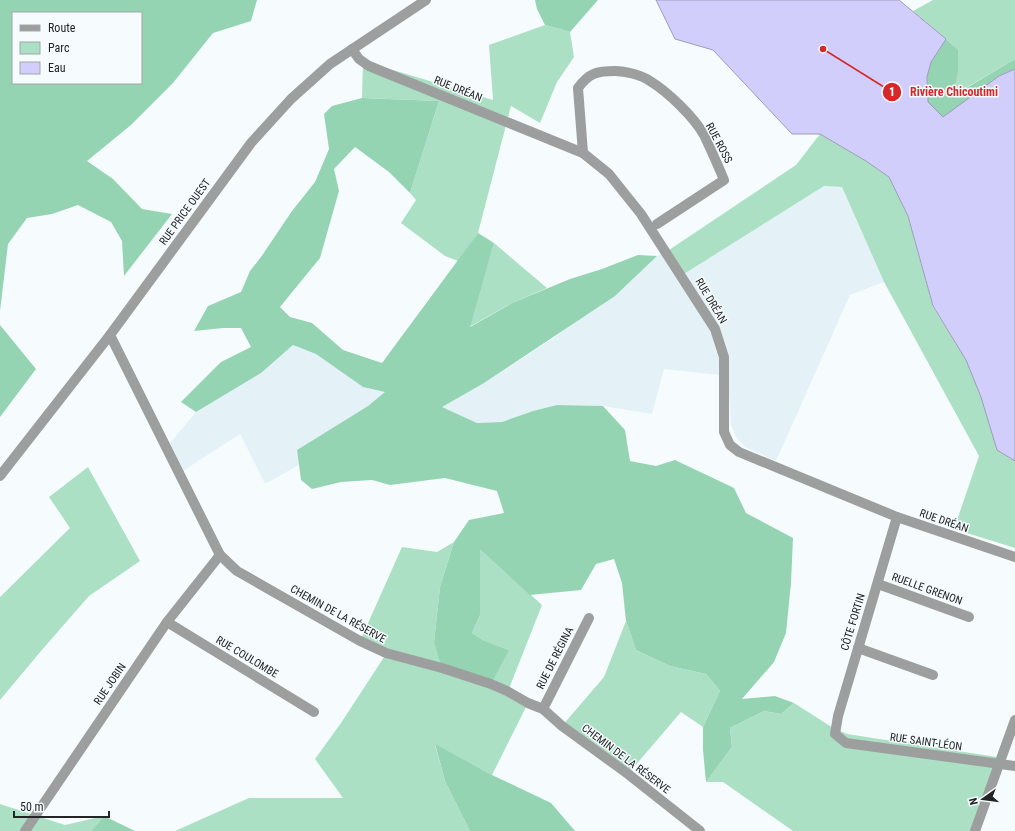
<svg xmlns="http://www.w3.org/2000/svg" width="1015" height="831" font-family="'Roboto Condensed',sans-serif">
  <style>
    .built { fill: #e4f2f8 }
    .green { fill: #ace0c4 }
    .forest { fill: #95d4b3; fill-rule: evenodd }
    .water { fill: #d2cefc; stroke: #9d9bbc }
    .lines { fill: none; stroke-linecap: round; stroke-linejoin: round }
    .minor { stroke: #9d9f9f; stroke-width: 10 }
    .tertiary { stroke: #9d9f9f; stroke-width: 10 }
    .labels { text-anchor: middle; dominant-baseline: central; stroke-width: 3; stroke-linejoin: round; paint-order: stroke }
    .street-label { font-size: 11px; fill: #222425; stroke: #f6fcfe }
    .leader { fill: none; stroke: #d62828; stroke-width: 1.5 }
    .callout-dot { fill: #d62828; stroke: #f6fcfe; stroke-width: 1.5 }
    .mark-label { font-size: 12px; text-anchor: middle; font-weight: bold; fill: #fff }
    .callout-label { font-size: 12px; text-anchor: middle; font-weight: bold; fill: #d62828; stroke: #f6fcfe; stroke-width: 3; stroke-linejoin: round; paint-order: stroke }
  </style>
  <rect width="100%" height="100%" fill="#f6fcfe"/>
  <g class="built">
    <path d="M824,186l18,1 42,95 -34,13 -74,166 -31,-14 -9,-10 -5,-12 -3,-49 -64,-7 -12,45 -49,-8 -46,-1 -24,6 -31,11 -25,1 -36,-16 43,-24 71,-46 102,-81 12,-6 15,24z"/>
    <path d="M293,345l23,9 47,33 23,5 -18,14 -71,44 2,15 -34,19 -25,-50 -57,37 -13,-28 26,-31 65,-39z"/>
  </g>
  <g class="green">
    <path d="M933,0h82v59l-63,37 6,-24 -5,-27 -40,-34z"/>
    <path d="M545,25l25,7 4,25 -17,25 -17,41 -29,-17 -33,127 -20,28 -13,-5 -44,-33 15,-23 -6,-7 29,-92 -77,-3 1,-37 130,39 -4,-55z"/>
    <path d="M820,134l46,27 23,16 19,39 25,91 33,53 15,36 16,54 18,11v87l-61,-19 25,-73 -95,-174 -42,-95 -18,-1 -140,88 -15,-24 127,-85z"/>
    <path d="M494,243l53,45 -35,15 -43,24z"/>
    <path d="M88,467l52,94 -51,35 -48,55 -41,49v-103l70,-69 -21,-31z"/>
    <path d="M454,542l-14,45 -6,55 75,8 -26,-10 -11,-7 8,-18v-67l62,57 -34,86 20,12 -36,72 -57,-30 10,36 25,50h-295l74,-33h94l-28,-39 26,-36 45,-69 -26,-13 42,-94 35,5z"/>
    <path d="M626,621l10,29 34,16 36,8 14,17 -17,36 -22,-15 -53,62 -66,-48 42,-49z"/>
    <path d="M794,703l36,23 17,8 150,23 -26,74h-178l-70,-49h-17l26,-35 -2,-19 34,-17 17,3z"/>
    <path d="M0,804l65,21 39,-9 -13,15h-91z"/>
  </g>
  <g class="forest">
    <path d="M0,0h257l-6,21 -38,12 -40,50 -42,42 -44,36 26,18 29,30 30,5 -48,62 -2,-35 -11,-19 -33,-17 -26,9 -25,4 -19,26 -8,67zM13,13h128v70h-128z"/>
    <path d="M535,0h63l-28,32 -25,-7 -8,-16z"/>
    <path d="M946,39l12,11v22l-5,24 62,-37v10l-16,7 -56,42 -15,-16 -1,-25 4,-15z"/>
    <path d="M362,98l77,3 -29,92 -21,-21 -34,-25 -21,22 5,22 -19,67 -40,49 10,10 22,6 31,27 39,13 96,-130 16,10 -24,84 42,-24 58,-24 32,-10 36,-14 19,1 -42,40 -131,87 -42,24 35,16 25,-1 31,-11 24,-6 46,1 22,24 5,31 26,5 19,-6 59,28 12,25 47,25 -2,45 -5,50 -12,29 -32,37 33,-3 19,7 -13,11 -17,-3 -34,17 2,19 -26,35 -3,-32v-23l17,-36 -14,-17 -36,-8 -34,-16 -10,-29 -4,-38 -8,-24 -18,5 -15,26 -51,5 -50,-46v66l-8,18 11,7 26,10 -18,34 -49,-16 -8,-26 6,-55 14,-45 15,-22 35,-7 -7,-22 -52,-13 -55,7 -18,-5 -31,2 -29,7 -11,-9 -4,-30 71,-44 17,-14 -22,-5 -47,-33 -23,-9 -32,28 -65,39 -15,-10 40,-40 30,-15 -10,-19h-18l-29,3 14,-25 33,-14 9,-21 11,-14 31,-46 23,-29 14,-33 -5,-35 8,-8z"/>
    <path d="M0,325l36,44 -36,48z"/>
    <path d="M435,744l57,31 59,28 24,28h-105l-25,-50z"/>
    <path d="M104,816l31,15h-44z"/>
  </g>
  <path class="water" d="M656,0h243l47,39 -15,23 -4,15 1,25 15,15 56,-41 16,-7v392l-18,-11 -16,-53 -15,-37 -33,-54 -25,-90 -19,-39 -23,-16 -46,-27h-28l-79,-84 -38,-11z"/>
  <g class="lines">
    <g class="minor">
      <path d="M352,49l7,10 10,7 214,87 26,21 32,40 74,115 9,28v75l6,13 9,7 158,65 118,40"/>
      <path d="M583,153l-5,-65c11,-15 19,-17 37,-17 10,0 27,4 35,10 18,11 44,36 54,54 7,15 14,30 20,45l-67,44"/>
      <path d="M897,517l-59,199 -3,18 11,9 169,23"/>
      <path d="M878,584l91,33"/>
      <path d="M167,622l147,90"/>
      <path d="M858,648l75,27"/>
      <path d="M543,709l46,-91"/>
      <path d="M25,831l142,-209 53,-67"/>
    </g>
    <g class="tertiary">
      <path d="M110,335l110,220 17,16 123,70 26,12 56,15 49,16 16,7 21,12 15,6 19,17 66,48 72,57"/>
      <path d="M0,476l110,-141 141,-192 40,-44 39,-35 96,-64"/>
      <path d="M975,831l40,-111"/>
    </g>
  </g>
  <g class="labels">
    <g class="street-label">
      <text transform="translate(458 89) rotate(22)">RUE DRÉAN</text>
      <text transform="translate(719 143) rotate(62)">RUE ROSS</text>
      <text transform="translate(185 212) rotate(-54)">RUE PRICE OUEST</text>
      <text transform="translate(711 301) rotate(59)">RUE DRÉAN</text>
      <text transform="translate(944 521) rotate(19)">RUE DRÉAN</text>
      <text transform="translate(927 589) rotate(20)">RUELLE GRENON</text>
      <text transform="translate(338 614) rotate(29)">CHEMIN DE LA RÉSERVE</text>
      <text transform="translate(853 622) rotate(-73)">CÔTE FORTIN</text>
      <text transform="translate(247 657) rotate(31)">RUE COULOMBE</text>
      <text transform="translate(555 658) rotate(-63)">RUE DE RÉGINA</text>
      <text transform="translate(110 684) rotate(-56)">RUE JOBIN</text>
      <text transform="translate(926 742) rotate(8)">RUE SAINT-LÉON</text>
      <text transform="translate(626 759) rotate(37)">CHEMIN DE LA RÉSERVE</text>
    </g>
  </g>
  <path class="leader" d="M823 49L892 92"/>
  <g class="callout-dot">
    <circle cx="823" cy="49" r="4"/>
    <circle cx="892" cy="92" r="10"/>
  </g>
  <g class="mark-label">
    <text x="892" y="96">1</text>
  </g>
  <g class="callout-label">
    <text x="954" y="96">Rivière Chicoutimi</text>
  </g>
  <rect x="12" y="12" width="130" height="72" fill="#f6fcfe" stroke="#a1a6a7"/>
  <rect x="20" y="25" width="20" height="6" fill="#9d9f9f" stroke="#a1a6a7"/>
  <text x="48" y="32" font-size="12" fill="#222425">Route</text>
  <rect x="20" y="42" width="20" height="12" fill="#ace0c4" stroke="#a1a6a7"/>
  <text x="48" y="52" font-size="12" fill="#222425">Parc</text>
  <rect x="20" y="62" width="20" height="12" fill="#d2cefc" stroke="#a1a6a7"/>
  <text x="48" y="72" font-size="12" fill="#222425">Eau</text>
  <g transform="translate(983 799) rotate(256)" stroke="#f6fcfe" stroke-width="3" paint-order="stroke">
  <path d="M0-3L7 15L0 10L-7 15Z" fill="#222425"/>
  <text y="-6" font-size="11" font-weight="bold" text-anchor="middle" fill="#222425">N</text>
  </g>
  <path d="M14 811v6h95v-6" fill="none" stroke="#222425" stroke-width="2"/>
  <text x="20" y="811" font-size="12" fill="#222425" stroke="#f6fcfe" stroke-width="3" paint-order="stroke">50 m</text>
</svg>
